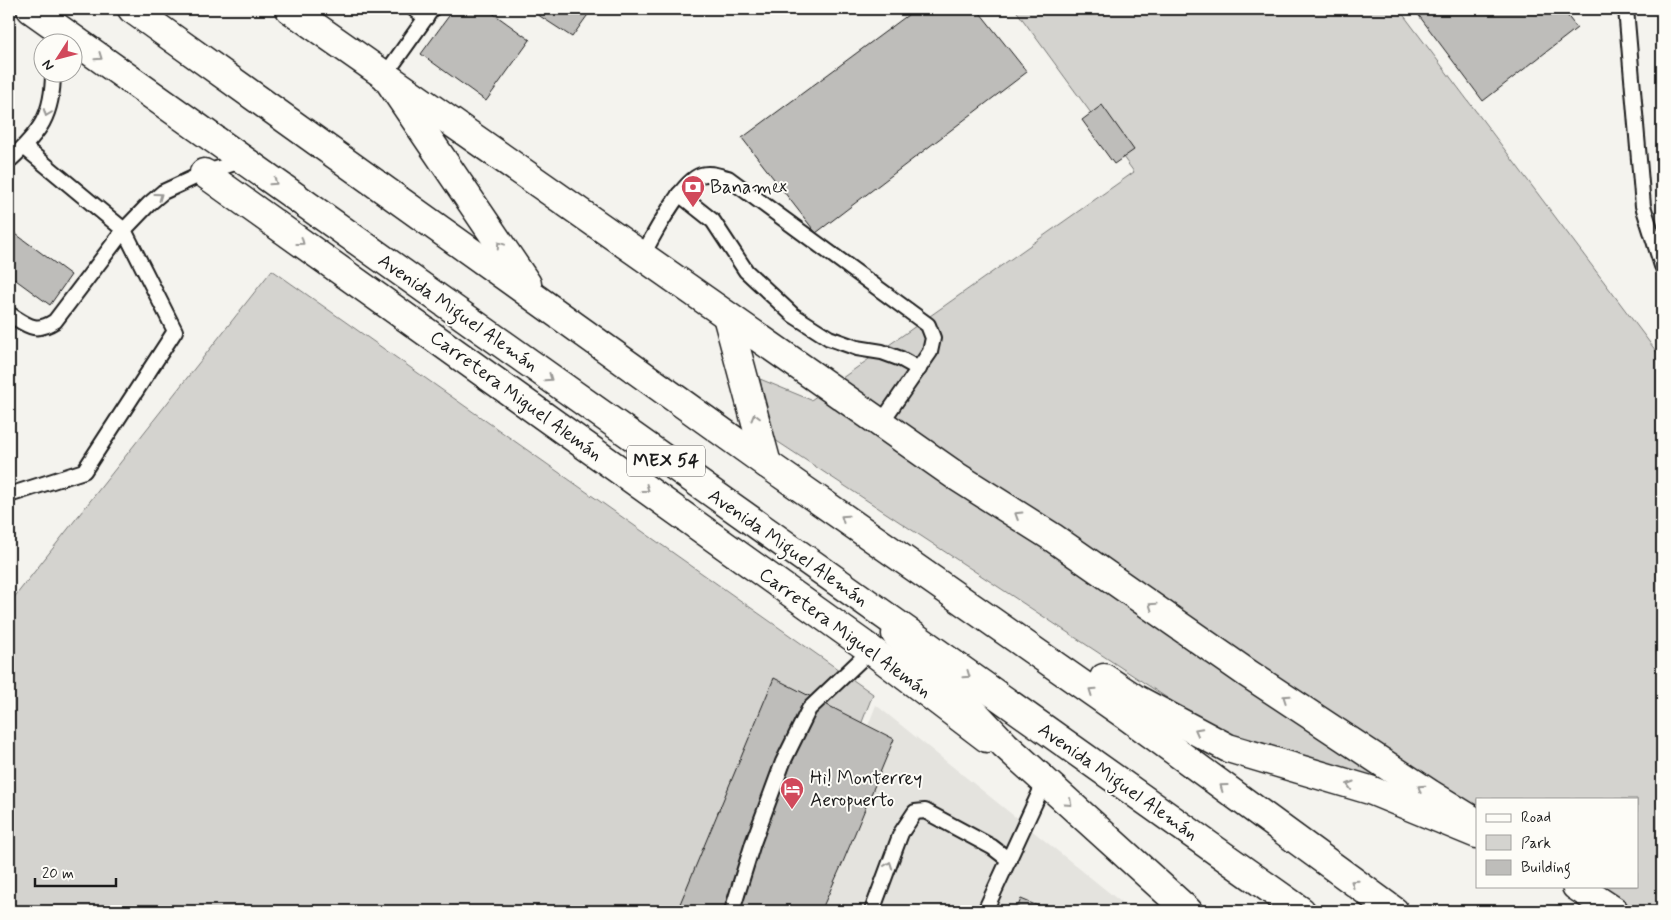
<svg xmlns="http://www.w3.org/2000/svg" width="1671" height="920" font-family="Mynerve,sans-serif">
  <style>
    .built { fill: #e4e3de }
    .green { fill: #d4d3cf; stroke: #787876 }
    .building { fill: #bebdba; stroke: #1c1c1c }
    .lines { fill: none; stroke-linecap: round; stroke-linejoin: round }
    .lane-casing { stroke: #1c1c1c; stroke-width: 18 }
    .street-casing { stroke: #1c1c1c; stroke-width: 31 }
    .secondary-casing { stroke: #1c1c1c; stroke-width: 31 }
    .highway-casing { stroke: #1c1c1c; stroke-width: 31 }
    .lane { stroke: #fdfcf7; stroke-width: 14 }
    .street { stroke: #fdfcf7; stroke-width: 28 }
    .secondary { stroke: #fdfcf7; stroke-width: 28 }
    .highway { stroke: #fdfcf7; stroke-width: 28 }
    .oneway { stroke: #989794 }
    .labels { text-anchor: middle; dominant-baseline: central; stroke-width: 4; stroke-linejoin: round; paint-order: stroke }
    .shield { fill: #fdfcf7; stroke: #605f5e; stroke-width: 1 }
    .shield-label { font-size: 18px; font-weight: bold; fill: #1c1c1c }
    .poi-label { font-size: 19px; fill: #1c1c1c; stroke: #fdfcf7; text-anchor: start }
    .street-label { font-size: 19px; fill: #1c1c1c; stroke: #fdfcf7 }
  </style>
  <rect width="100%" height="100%" fill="#f4f3ee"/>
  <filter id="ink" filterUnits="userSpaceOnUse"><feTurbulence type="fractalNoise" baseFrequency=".02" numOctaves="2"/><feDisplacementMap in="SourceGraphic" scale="10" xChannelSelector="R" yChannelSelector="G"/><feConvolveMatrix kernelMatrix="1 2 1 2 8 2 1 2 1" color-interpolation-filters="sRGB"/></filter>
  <g filter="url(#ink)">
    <path class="built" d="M876,705l256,206h-336z"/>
    <g class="green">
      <path d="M1015,9h384l263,350v550l-2,2h-28l-35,-25h40v-87h-160v8l-249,-69 -456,-300 -12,-59 51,21 323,-228z"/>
      <path d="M272,270l601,424 -85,217h-779v-307z"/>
    </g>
    <g class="building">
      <path d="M454,9h33l43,31 -44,61 -65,-47z"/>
      <path d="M529,9h63l-20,28z"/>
      <path d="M916,9h61l50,63 -211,161 -74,-95z"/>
      <path d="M1414,9h148l15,19 -94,73z"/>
      <path d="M1102,105l32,45 -20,14 -32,-44z"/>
      <path d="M9,229l62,46 -21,30 -41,-30z"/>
      <path d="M774,678l120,61 -51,123 -22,49h-144z"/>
      <path d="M1021,899l29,12h-34z"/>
    </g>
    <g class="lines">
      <g class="lane-casing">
        <g id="lane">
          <path d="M414,9l12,9"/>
          <path d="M1626,9l17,197 19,60"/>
          <path d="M385,75l47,-66"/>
          <path d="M9,161c31,-29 44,-45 44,-89"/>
          <path d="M679,194l34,27 33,50 47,44 36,23 28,10 25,4 19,7 18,10"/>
          <path d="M642,256c11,-19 39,-75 59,-81 9,-3 18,1 27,3l200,147 5,13 -3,14 -49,71"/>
          <path d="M9,314c18,11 26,20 46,7l69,-91 25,-26 14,-12 41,-19 40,-13"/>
          <path d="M9,495l75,-24 91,-140 -51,-101 -100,-83"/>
          <path d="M732,911l21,-68 30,-81 26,-53 62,-59"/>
          <path d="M872,911l29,-78 14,-21 10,-1 67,36 17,13"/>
          <path d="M985,911l60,-130"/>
        </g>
      </g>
      <g class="street-casing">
        <path id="street" d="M204,173l667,477 116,88"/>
      </g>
      <g class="secondary-casing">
        <g id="secondary">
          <path d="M290,9l666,467 96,61 195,136 183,121 47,29"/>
          <path d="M727,316l40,148"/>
          <path d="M896,634l32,30 77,81 183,166"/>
          <path d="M1576,886l38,25"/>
        </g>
      </g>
      <g class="highway-casing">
        <g id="highway">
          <path d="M31,9l1270,902"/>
          <path d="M132,9l635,455 360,252 267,195"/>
          <path d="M385,75l142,209"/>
          <path d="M1104,678l30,20 94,50 142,42 107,44"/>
        </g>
      </g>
      <use href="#lane" class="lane"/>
      <use href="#street" class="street"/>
      <use href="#secondary" class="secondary"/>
      <use href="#highway" class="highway"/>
    </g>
    <defs><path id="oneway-chevron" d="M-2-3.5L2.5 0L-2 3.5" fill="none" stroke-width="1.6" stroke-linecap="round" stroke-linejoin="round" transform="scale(1.25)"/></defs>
    <g class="oneway">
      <use href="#oneway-chevron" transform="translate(99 57) rotate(35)"/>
      <use href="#oneway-chevron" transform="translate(47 113) rotate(111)"/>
      <use href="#oneway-chevron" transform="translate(274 182) rotate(35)"/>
      <use href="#oneway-chevron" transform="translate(159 196) rotate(-36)"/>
      <use href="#oneway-chevron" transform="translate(301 242) rotate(36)"/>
      <use href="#oneway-chevron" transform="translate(500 245) rotate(-124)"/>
      <use href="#oneway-chevron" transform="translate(549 378) rotate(35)"/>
      <use href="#oneway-chevron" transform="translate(755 417) rotate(-105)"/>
      <use href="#oneway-chevron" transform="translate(646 489) rotate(36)"/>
      <use href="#oneway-chevron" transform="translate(1018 515) rotate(-148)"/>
      <use href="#oneway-chevron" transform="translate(844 518) rotate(-145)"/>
      <use href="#oneway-chevron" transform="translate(1152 606) rotate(-145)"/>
      <use href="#oneway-chevron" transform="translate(967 675) rotate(35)"/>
      <use href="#oneway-chevron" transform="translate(1092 691) rotate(-145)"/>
      <use href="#oneway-chevron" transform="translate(1286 698) rotate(-146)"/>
      <use href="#oneway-chevron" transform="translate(1198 731) rotate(-152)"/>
      <use href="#oneway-chevron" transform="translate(1350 785) rotate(-163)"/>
      <use href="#oneway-chevron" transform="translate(1223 787) rotate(-144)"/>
      <use href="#oneway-chevron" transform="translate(1421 788) rotate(-146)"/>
      <use href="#oneway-chevron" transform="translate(1069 803) rotate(42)"/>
      <use href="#oneway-chevron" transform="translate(889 865) rotate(-70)"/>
      <use href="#oneway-chevron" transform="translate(1354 883) rotate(-145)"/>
    </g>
  </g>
  <defs>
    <g id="bank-pin" transform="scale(1.25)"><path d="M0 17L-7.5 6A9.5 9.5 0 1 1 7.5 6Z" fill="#d1495b" stroke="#fdfcf7"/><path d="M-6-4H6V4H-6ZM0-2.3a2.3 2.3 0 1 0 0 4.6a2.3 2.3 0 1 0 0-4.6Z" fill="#fff"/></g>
    <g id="hotel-pin" transform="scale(1.25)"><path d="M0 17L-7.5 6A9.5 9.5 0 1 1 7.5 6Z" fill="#d1495b" stroke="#fdfcf7"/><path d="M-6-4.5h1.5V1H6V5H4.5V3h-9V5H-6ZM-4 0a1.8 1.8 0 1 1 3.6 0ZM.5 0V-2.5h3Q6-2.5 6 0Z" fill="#fff"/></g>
  </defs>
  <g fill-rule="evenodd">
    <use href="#bank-pin" x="693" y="187"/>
    <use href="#hotel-pin" x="792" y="789"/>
  </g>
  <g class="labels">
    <rect class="shield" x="627" y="445.5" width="78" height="31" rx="4"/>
    <g class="shield-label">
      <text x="666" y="461">MEX 54</text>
    </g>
    <g class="poi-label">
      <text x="710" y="187">Banamex</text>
      <text x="810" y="778">Hi! Monterrey<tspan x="810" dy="22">Aeropuerto</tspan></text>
    </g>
    <g class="street-label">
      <text transform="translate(458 313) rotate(35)">Avenida Miguel Alemán</text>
      <text transform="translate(516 396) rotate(36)">Carretera Miguel Alemán</text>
      <text transform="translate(788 548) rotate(35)">Avenida Miguel Alemán</text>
      <text transform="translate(845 633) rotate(36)">Carretera Miguel Alemán</text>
      <text transform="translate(1118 782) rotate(35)">Avenida Miguel Alemán</text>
    </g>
  </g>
  <rect width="1671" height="920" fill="none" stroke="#fdfcf7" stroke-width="30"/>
  <rect x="15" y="15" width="1641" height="890" fill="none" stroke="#1c1c1c" stroke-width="2" filter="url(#ink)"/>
  <rect x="1476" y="798" width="162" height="90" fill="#fdfcf7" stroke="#a3a29f"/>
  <rect x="1486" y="814" width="25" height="8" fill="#fdfcf7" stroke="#a3a29f"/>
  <text x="1521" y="822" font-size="15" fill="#1c1c1c">Road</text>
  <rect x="1486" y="835" width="25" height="15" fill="#d4d3cf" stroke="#a3a29f"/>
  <text x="1521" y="848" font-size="15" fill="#1c1c1c">Park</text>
  <rect x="1486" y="860" width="25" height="15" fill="#bebdba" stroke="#a3a29f"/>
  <text x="1521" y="872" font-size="15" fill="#1c1c1c">Building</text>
  <g transform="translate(58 58) rotate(234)"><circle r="24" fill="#fdfcf7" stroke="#a3a29f"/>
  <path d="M0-4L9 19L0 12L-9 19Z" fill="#d1495b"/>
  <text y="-8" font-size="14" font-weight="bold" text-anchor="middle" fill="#1c1c1c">N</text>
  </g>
  <path d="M35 878v8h81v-8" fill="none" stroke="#1c1c1c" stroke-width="2.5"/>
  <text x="42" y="878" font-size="15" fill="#1c1c1c" stroke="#fdfcf7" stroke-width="4" paint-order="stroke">20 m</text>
</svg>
